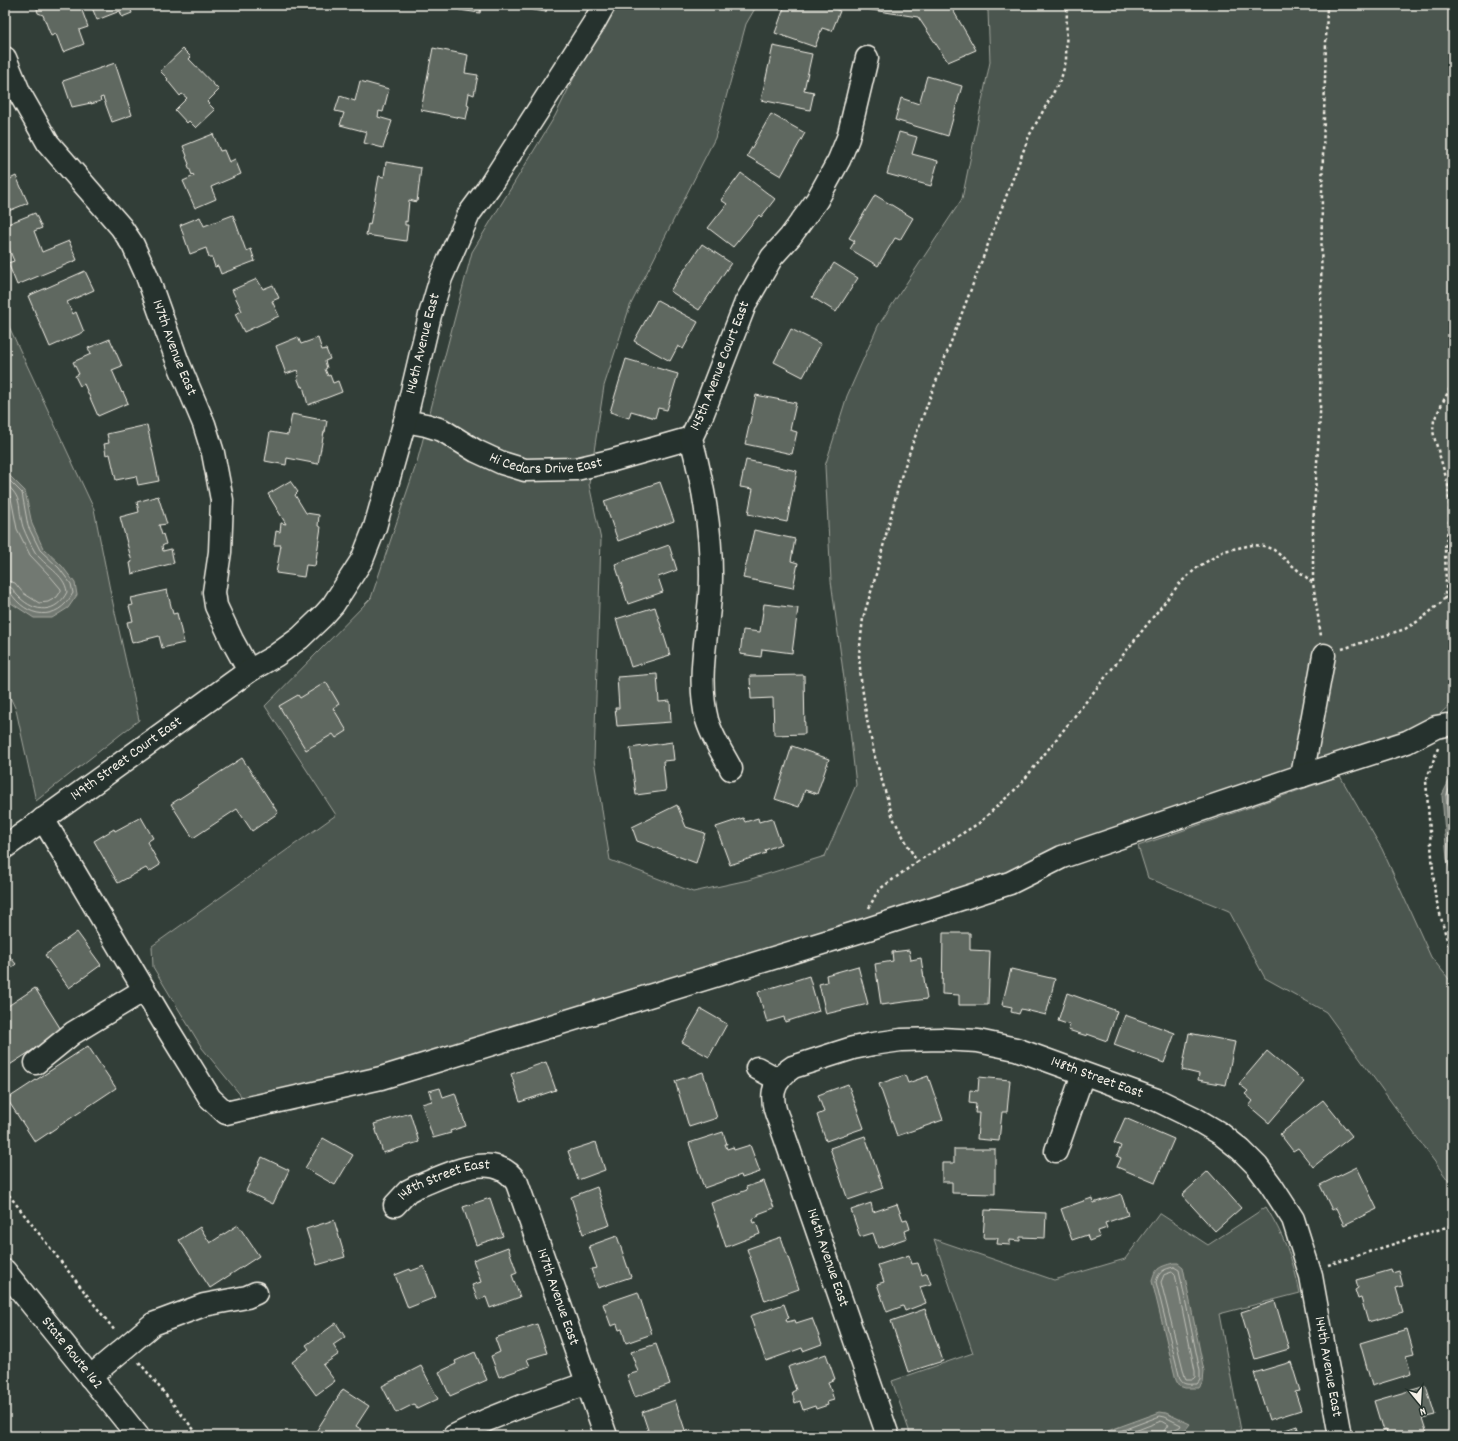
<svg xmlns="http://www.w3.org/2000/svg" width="1458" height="1441" font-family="Dekko,sans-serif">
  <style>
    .green { fill: #4c564f; stroke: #a0a49c }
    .water { fill: #727972; stroke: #a6a9a1 }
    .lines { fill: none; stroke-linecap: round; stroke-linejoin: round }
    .shore { stroke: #c0c1b9; stroke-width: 1 }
    .building { fill: #5f6861; stroke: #f4f1e8 }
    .minor-casing { stroke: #f4f1e8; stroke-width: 25 }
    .major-casing { stroke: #f4f1e8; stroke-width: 25 }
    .path { stroke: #f4f1e8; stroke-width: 2.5; stroke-dasharray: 3 3; stroke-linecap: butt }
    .minor { stroke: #26332d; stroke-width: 22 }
    .major { stroke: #26332d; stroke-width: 22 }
    .labels { text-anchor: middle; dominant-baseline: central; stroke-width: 3; stroke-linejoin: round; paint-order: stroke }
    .street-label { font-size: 15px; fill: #f4f1e8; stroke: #26332d }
  </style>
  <rect width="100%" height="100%" fill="#323e38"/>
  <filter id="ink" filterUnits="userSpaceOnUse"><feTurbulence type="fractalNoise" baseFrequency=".025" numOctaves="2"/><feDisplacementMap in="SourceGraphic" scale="8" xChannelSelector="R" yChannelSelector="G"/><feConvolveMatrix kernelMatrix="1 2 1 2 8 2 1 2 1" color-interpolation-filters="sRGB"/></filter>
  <g filter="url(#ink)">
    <g class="green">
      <path d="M610,5h147l-11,19 -31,114 -85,168 -26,80 -15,98 12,56 -7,220 16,100 83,32 55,-12 77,-24 31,-71 -10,-91 -15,-113 -6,-115 22,-70 31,-70 84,-127 28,-137 -2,-51 -8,-6h473v697l-13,12 -29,21 -403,142 -742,227 -24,-7 -40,-49 -49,-81 -1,-21 184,-131 -71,-109 106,-108 46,-136 55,-210 83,-136z"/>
      <path d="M5,318l89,191 16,81 29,130 -103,81 -20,-91 -11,-24z"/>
      <path d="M1340,776l42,73 49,108 22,27v203l-127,-175 -61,-34 -36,-67 -81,-33 -10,-32z"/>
      <path d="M1266,1207c18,29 27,52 34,86l-81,21 23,122h-331l-19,-55 81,-28 -39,-114 120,41 71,-21 34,-46 49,32z"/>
    </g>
    <g class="water">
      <path d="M5,471l20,20 7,33 11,24 19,18 13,17 2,12 -9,13 -16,10h-18l-23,-15 -6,-11z"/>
      <path d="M1453,773v107l-6,-21 -5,-64z"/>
      <path d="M1173,1263h5l5,4 21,104 -1,11 -4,6h-14l-6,-2 -3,-6 -24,-99c4,-14 8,-14 21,-18z"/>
      <path d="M1160,1412l6,1 24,11 -4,5 -18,7h-74z"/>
    </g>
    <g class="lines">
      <g class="shore">
        <path d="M5,476l17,17 6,33 12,24 19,18 12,16 2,9c-16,30 -47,25 -63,-1l-5,-1"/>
        <path d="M5,483c19,16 12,23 18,44 3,8 8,18 12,25 9,14 30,22 32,40 -11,22 -32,21 -48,5 -6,-5 -5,-11 -14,-11"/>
        <path d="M5,491l6,7 6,31 13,26 20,21 11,13v2l-4,6 -9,5 -9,1 -16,-10 -8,-10 -10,-3"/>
        <path d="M1453,781l-7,15 5,62 2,8"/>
        <path d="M1174,1267l5,3 21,101v9l-3,4c-7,0 -14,2 -17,-5l-24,-97c3,-11 8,-13 18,-15z"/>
        <path d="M1173,1272l2,2 20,97v6l-2,2h-7l-1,-2 -24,-95 3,-7z"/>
        <path d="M1107,1436l53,-20 5,1 16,8 -1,2 -10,4 -2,5"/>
        <path d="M1122,1436l39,-15 7,4 -4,6 -1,5"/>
      </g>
    </g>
    <g class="building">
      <path d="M36,5h44l8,22 -9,3 5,14 -21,8 -7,-18 -5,2 -8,-21 -5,-2z"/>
      <path d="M91,5h39h-1l3,8 -10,4 -2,-6 -23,9z"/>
      <path d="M456,5h25l-1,8 -21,-3 1,-4z"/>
      <path d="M522,5h25l-1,7 -25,-4z"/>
      <path d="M785,5h38l17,6 -8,20 -10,-3 -7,19 -40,-14z"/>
      <path d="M866,5h84l26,45 -28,12 -30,-45 -53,-8z"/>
      <path d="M773,46l39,8 -8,36 10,2 -4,18 -49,-10z"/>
      <path d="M433,48l35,7 -3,18 13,2 -4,20 -5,-2 -2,12 2,1 -3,13 -45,-9z"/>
      <path d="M183,49l8,8 -2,2 30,31 -12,12 8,8 -19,18 -7,-7 -2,2 -12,-13 12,-12 -5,-4 -2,2 -13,-16 1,-1 -8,-8z"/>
      <path d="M115,63l17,52 -20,7 -9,-25 -3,1 1,3 -10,3v-1l-19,4 -9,-26z"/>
      <path d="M927,76l35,10 -14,50 -53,-16 6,-22 18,6z"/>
      <path d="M360,81l29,8 -6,23 -4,-1 -1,6 14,4 -9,27 -19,-5 3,-11 -27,-7 4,-12 -9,-2 5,-15 15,5z"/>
      <path d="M771,114l34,19 -24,43 -34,-20z"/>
      <path d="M899,132l18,5 -5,17 26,7 -7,25 -44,-12z"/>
      <path d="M213,134l7,17 4,-1 5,12 6,-3 6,15 -30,13 5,12 -21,9 -12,-27 11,-5 -1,-2 -1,1 -4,-10 1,-1 -3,-7 1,-1 -4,-10z"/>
      <path d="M386,162l35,6 -4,34 -8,-2 -2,22 -2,-1v4h3l-2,16 -40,-6 2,-11 2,1 9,-49 5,1z"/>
      <path d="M5,172l3,8 8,-4 12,27 -22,9 -1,-3z"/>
      <path d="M741,173l34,26 -14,18 -2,-2 -26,32 -25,-19 19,-24 -6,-4z"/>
      <path d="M875,195l38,23 -13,22 -5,-2 -17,28 -28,-17 5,-8 -6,-3z"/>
      <path d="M35,213l7,15 -8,3 8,21 27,-11 8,19 -60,25 -9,-22 6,-2 -9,-22v-14z"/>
      <path d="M233,215l13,36 5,-2 4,12 -34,13 -3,-8 -3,1 -3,-9h-3l-3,-10 -16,6 -10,-29 20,-8 4,9z"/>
      <path d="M702,244l29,19 -32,47 -29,-19z"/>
      <path d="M834,263l24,15 -22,34 -24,-15z"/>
      <path d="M85,271l9,19 -27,12 6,12 3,-2 8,20 -34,15 -22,-51z"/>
      <path d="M257,279l6,10 10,-4 6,13 -7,3 7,15 -35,16 -9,-18 7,-3 -10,-21z"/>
      <path d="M657,300l41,22 -15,27 -5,-3 -8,15 -36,-20z"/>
      <path d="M791,329l30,15 -18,33 -29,-15z"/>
      <path d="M298,337l3,7 17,-6 4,12 4,-1 4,10 -5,2 2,7 -2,1 3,7 2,-1 3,8 5,-2 4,11 -34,13 -5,-19 -2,1 -4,-10 2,-1 -2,-6 -11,4 -10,-28z"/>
      <path d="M110,339l12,27 -10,4 10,23 1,-1 5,11 -30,13 -14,-32 -4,2 -5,-10 4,-2 -6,-12 18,-8 -3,-6z"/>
      <path d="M626,359l52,15 -11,36 -9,-2 -3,10 -24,-7 -2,7 -19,-6z"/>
      <path d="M756,395l40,8 -6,27 7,2 -5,22 -47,-10z"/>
      <path d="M292,414l35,7 -2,11h-1l-6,32 -31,-6 -1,7 -21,-4 5,-29 18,3z"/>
      <path d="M147,425l12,56 -21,4 -2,-9 -20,4 -6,-26 -4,1 -2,-11 5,-1 -2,-9z"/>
      <path d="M746,460l51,11 -10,51 -39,-8 5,-25 -13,-2z"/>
      <path d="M290,481l8,11 -3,3 11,18 13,2 -1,11 3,1 -6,39 -9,-1 -2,12 -28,-4 5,-28h-7l2,-14 4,1 1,-9 5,1 -18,-30z"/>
      <path d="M660,482l14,39 -56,20 -14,-40z"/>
      <path d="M158,496l9,28 -8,1 3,10 1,-1 3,10 -4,2 1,5 8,-2 3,14 -42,11 -2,-11 2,-1 -12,-45 19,-5 -2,-10z"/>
      <path d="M754,530l41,9 -4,22 7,2 -5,25 -50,-10z"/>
      <path d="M669,545l8,25 -19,7 5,15 -35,12 -13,-40z"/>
      <path d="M167,590l6,24 4,-1 7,30 -22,5 -3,-12 -27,7 -5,-21 6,-1 -4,-15 4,-1 -2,-7z"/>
      <path d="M764,604l34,4 -6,45 -30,-4 -1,8 -21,-3 3,-24 17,2z"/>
      <path d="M655,607l15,48 -39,12 -15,-48z"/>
      <path d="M657,674l2,28 11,-1 1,21 -54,4 -2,-18h4l-2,-31z"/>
      <path d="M804,675l1,59 -31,1 -1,-37 -22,1 -1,-23z"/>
      <path d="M326,682l13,22 -6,4 14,23 -11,7 -3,-4 -27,16 -27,-44 19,-11 2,3z"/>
      <path d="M672,742l2,18 -11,1 3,30 -30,4 -6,-47z"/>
      <path d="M792,746l37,13 -12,35 -12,-4 -6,17 -24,-8z"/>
      <path d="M242,758l36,55 -26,18 -15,-22 -44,29 -22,-34z"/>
      <path d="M677,805l9,22 19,6 -9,30 -59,-22 -5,-14z"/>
      <path d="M141,817l12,21 -6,4 13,23 -11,7 -3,-4 -28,15 -24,-42 20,-12 1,2z"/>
      <path d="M743,818l2,4 13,-4 1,4 13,-4 9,26 -16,6 1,3 -36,12 -14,-38z"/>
      <path d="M77,932l24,33 -32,23 -24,-33z"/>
      <path d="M943,933h27v17l20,1 -2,54h-29v-10l-17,-1z"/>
      <path d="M909,950l2,10 10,-2 6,41 -46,6 -6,-41 18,-3 -1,-9z"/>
      <path d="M5,951l11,13 -11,9z"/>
      <path d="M858,966l10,38 -42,10 -7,-30 8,-2 -1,-7z"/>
      <path d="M1011,969l44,10 -9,36 -25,-6 -2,5 -8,-2 1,-5 -10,-2z"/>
      <path d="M809,976l10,35 -34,11 -1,-5 -17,5 -9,-30z"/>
      <path d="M35,988l27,43 -57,37v-60z"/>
      <path d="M1067,993l50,18 -10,30 -20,-7v2l-19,-6 2,-5 -12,-4z"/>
      <path d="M701,1009l26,15 -18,33 -27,-15z"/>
      <path d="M1125,1015l50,18 -11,30 -50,-18z"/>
      <path d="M1189,1033l46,9 -9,43 -28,-5 1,-6 -17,-4z"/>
      <path d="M88,1046l28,42 -81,54 -28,-43z"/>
      <path d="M1267,1051l37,31 -35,41 -20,-17 4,-5 -8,-7 3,-3 -9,-7z"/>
      <path d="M546,1062l10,28 -36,12 -9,-28z"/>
      <path d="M703,1072l14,46 -28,9 -14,-46z"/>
      <path d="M905,1075l3,8 20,-7 15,44 -46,16 -18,-52z"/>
      <path d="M979,1077l31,3 -3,32h-5l-3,29 -22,-2 2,-26h-4l1,-9 -7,-1 1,-13 8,1z"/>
      <path d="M848,1084l16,44 -38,13 -9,-26 7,-3 -6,-17z"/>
      <path d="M440,1088l3,9 12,-4 11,33 -16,5 1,2 -18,5 -11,-34 10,-3 -3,-10z"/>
      <path d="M1323,1100l29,36 -39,31 -15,-19 -5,3 -13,-17z"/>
      <path d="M410,1113l9,29 -36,11 -9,-29z"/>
      <path d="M1125,1118l49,21 -19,44 -38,-16 4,-9 -4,-2 4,-10 -7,-3z"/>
      <path d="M723,1132l4,12h-2l2,5 6,-2 1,3 16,-5 10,27 -18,6 -1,-3 -37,13 -15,-45z"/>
      <path d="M865,1136l18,52 -35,12 -18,-52z"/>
      <path d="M323,1138l30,17 -18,30 -30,-17z"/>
      <path d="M596,1142l9,28 -27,10 -10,-29z"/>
      <path d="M954,1149h41v45l-43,-1v-11h-10v-19h12z"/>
      <path d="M262,1157l27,13 -16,34 -27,-13z"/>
      <path d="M1357,1167l20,42 -33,16 -8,-17 -4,2 -12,-25z"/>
      <path d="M1208,1171l33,37 -26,23 -33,-36z"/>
      <path d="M764,1181l10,27 -16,6 1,2 -7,3 1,4 3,-1 4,12 -34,13 -15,-44 36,-13 -1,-3z"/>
      <path d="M597,1187l13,38 -27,9 -12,-37z"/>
      <path d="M1121,1194l7,21 -23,8 2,5 -9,3 2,6 -11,4 -2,-6 -15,5 -11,-31 31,-11 1,5z"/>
      <path d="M490,1198l13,38 -27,9 -13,-38z"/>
      <path d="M871,1203l2,9 24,-8 6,16 4,-1 3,10 -5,2 2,7 -29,10 -5,-15 -13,4 -9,-27z"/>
      <path d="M985,1210l61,3 -1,25 -25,-1v4l-10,-1v5l-13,-1 1,-6h-15z"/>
      <path d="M334,1220l11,37 -28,8 -11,-36z"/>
      <path d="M238,1225l21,31 -49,32 -31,-48 21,-13 10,16z"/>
      <path d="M617,1236l14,41 -33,11 -7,-19 6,-1 -8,-22z"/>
      <path d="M781,1237l18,52 -34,12 -18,-52z"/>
      <path d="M508,1247l9,26 -5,2 8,22 -30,11 -4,-11 -8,3 -6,-15 9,-3 -8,-22z"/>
      <path d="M909,1255l3,9 6,-1 4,12 5,-2 4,11 -11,3 6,16 -21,8 -2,-5 -16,6 -10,-28 7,-2 -6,-17z"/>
      <path d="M424,1266l12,31 -28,11 -13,-33 15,-6 1,2z"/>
      <path d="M1391,1270l1,3 7,-2 4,15 -7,2 7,24 -35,10 -7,-24 -3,1 -3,-9 3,-2 -2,-8z"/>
      <path d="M638,1292l14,42 -26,9 -4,-14 -3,1 -2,-6 -6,2 -8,-22z"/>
      <path d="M1275,1301l14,48 -34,10 -14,-47z"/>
      <path d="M784,1304l5,14 -3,1 1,3 8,-2 1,3 16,-5 10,26 -19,7 -1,-3 -36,13 -16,-45z"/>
      <path d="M925,1309l18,52 -35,11 -17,-51z"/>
      <path d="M336,1323l9,14 -12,8 6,9 -16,11 12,16 -19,14 -24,-33 17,-13 -3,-4z"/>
      <path d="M537,1324l10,29 -20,6 3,7 -31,11 -8,-21 9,-4 -5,-14z"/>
      <path d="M1407,1329l7,25 -8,2 5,18 -39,12 -12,-43z"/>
      <path d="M656,1344l14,40 -35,13 -8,-22 11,-3 -7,-20z"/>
      <path d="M475,1352l12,28 -37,16 -11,-24 17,-8 -1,-3z"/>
      <path d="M826,1354l9,25 -7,3 6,18 -7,2 1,3 -12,4 -1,-3 -12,4 -3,-9 -5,2 -3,-11 4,-2 -8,-23z"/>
      <path d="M1291,1362l9,29 -5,1 6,18 -32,10 -15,-47z"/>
      <path d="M421,1366l17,33 -21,10 -3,-5 -18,9 -14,-27z"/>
      <path d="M1426,1386l9,29 -13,3 5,16 -7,2h-32l-2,-6 -3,1 -9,-30z"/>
      <path d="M343,1389l26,17 -13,20 6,4 -4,6h-39l-4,-3z"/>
      <path d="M675,1400l12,36h-37l-8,-24z"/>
      <path d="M1297,1426l3,10h-30v-1z"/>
      <path d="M5,1427l5,6 -3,3h-2z"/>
    </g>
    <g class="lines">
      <g class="minor-casing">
        <g id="minor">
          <path id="s1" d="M5,58l15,36 28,49 73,84 12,18 14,31 30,84 27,64 9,29 9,47 -2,52 -6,40 2,14 16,34 17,31"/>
          <path id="s2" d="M405,421l21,4 16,5 34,21 26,12 23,7 51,-1 34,-8 81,-23"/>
          <path id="s3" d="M731,769c-8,-15 -19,-32 -24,-49 -12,-48 4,-96 4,-145 0,-47 -8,-92 -20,-137l12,-25 43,-111 26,-45 18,-20 27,-37 22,-40 9,-22 19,-80"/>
          <path d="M1302,776l22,-121"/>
          <path d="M43,819l124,209 43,70 16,15 155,-35 487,-149 142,-46 52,-26 230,-78 115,-37 29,-15 11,-2"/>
          <path id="s4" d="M5,847l244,-176 26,-15 25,-18 24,-23 9,-10 29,-45 13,-33 30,-106 25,-106 11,-37 28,-64 20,-27 105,-164 10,-18"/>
          <path d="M36,1063l37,-30 71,-43"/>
          <path d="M757,1068l22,12"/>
          <path d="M1056,1151l27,-77"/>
          <path id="s5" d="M395,1205l13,-14 8,-4c30,-11 79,-40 101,-4l89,253"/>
          <path d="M90,1377l63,-53 51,-19 43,-8 9,-4"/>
          <path d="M454,1436l33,-16 35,-14 66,-23"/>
          <path id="s6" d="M888,1436l-108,-313c-11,-24 -10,-41 13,-56l60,-19 20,-4 28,-4 40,-1 37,2 38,8 141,51 37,18 27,16 20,16 16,16 14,19 22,34 18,57 29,160"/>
        </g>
      </g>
      <g class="major-casing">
        <g id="major">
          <path id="s7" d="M5,1271l133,165"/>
        </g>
      </g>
      <g class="path">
        <path d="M1313,582v-57l7,-109 2,-225 5,-186"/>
        <path d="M1444,599l9,-10"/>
        <path d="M1342,649l63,-20 15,-9 23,-19 3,-12 -1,-41 5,-32 -2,-32 -13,-44 -2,-9 1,-11 19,-38"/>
        <path d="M1438,748l-12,33 9,114 16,60 2,3"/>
        <path d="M917,862l62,-39 41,-38 160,-202 18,-16 26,-16 28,-6 12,1 10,4 39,33 8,53"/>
        <path d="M869,908l7,-14 5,-6 36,-26 -24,-44 -18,-61 -8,-37 -6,-40 -2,-25 4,-37 11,-36 26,-102 12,-35 117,-309 32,-57 5,-18 1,-56"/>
        <path d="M5,1190l110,141"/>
        <path d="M1328,1265l125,-40"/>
        <path d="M139,1362l60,74"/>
      </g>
      <use href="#minor" class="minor"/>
      <use href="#major" class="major"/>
    </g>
  </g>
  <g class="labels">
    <g class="street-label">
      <text stroke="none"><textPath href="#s4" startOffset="687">146th Avenue East</textPath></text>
      <text stroke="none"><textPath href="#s1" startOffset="339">147th Avenue East</textPath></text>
      <text stroke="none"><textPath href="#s3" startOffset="417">145th Avenue Court East</textPath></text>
      <text stroke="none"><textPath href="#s2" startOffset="151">Hi Cedars Drive East</textPath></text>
      <text stroke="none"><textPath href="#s4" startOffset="150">149th Street Court East</textPath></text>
      <text stroke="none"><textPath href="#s6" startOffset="709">148th Street East</textPath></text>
      <text stroke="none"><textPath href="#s5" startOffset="57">148th Street East</textPath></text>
      <text transform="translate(827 1258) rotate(71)">146th Avenue East</text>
      <text stroke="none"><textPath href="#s5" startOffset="260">147th Avenue East</textPath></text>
      <text stroke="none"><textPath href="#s7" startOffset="106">State Route 162</textPath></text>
      <text stroke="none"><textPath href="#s6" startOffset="1110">144th Avenue East</textPath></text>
    </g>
  </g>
  <rect width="1458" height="1441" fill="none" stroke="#26332d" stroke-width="20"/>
  <rect x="10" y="10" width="1438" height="1421" fill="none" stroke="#f4f1e8" stroke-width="1.5" filter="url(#ink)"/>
  <g transform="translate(1420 1403) rotate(162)" stroke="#26332d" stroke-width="3" paint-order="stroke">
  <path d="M0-3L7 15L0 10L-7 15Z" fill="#f4f1e8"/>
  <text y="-6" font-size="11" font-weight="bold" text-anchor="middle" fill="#f4f1e8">N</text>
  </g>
</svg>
